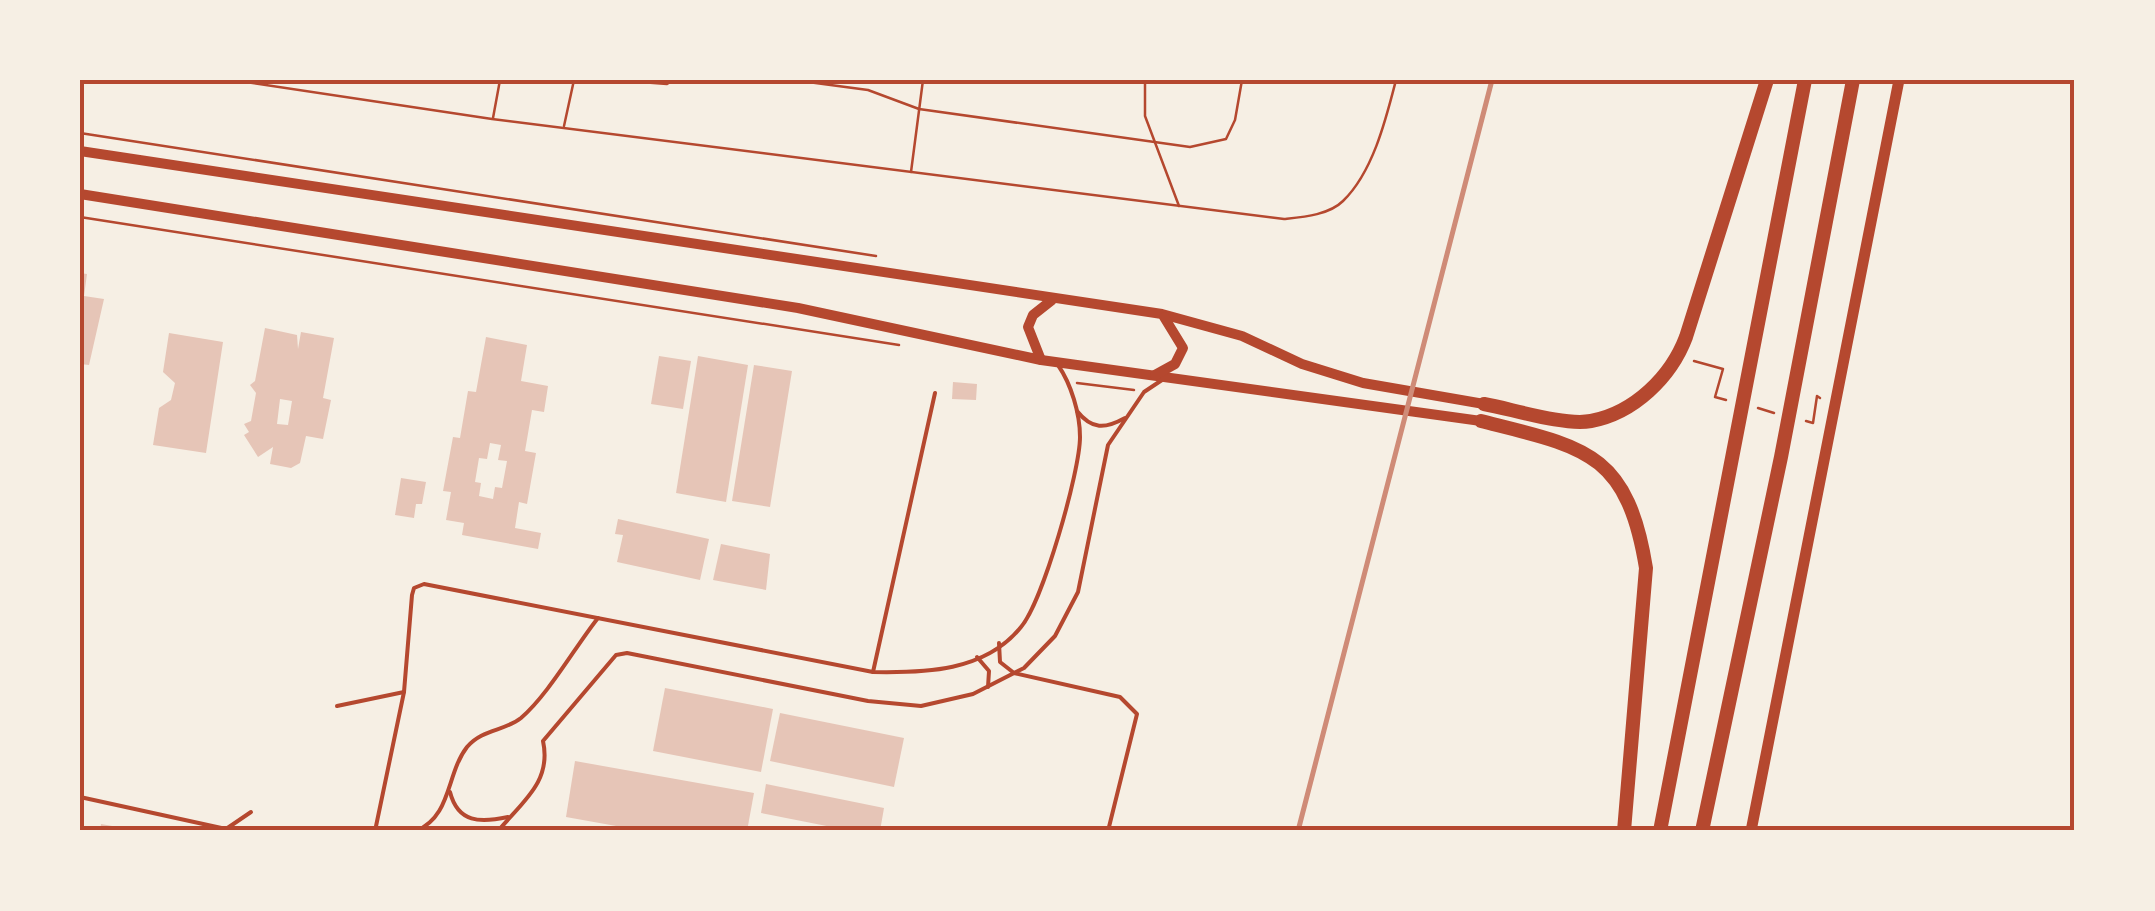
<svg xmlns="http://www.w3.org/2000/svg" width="2155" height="911" font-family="'Roboto Serif',serif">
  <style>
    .building { fill: #e6c5b7; fill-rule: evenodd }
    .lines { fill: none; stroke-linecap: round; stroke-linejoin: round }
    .path { stroke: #b5482f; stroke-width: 2.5 }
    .service { stroke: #b5482f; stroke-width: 4 }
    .tertiary { stroke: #b5482f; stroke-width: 10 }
    .secondary { stroke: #b5482f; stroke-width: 11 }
    .motorway { stroke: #b5482f; stroke-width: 14 }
    .rail { stroke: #cf8b77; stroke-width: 5 }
    .neatline { fill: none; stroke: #b5482f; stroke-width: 4 }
  </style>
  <rect width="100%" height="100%" fill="#f6efe4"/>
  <g class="building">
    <path d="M80,273l7,1 -3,22 20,3 -15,66 -9,-1z"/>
    <path d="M265,328l32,7 1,14 3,-17 33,6 -11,60 8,2 -8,39 -17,-3 -6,27 -9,5 -21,-4 3,-17 -15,10 -14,-22 5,-3 -5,-8 7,-3 5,-28 -6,-8 5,-4zM280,399l12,2 -4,24 -11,-1z"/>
    <path d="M169,333l54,9 -17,111 -53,-8 6,-37 12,-8 4,-17 -12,-11z"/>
    <path d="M486,337l41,8 -6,36 27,5 -4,26 -12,-2 -7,41 11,2 -9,51 -8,-2 -4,26 26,5 -3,16 -76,-14 2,-12 -18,-3 5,-28 -8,-1 10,-54 7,1 8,-47 8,1zM490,443l11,2 -3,15 9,1 -5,27 -7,-1 -2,12 -14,-3 2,-13 -6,-1 4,-24 8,1z"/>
    <path d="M659,356l32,5 -8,48 -32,-5z"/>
    <path d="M698,356l50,9 -22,137 -50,-9z"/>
    <path d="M754,365l38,6 -22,136 -38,-6z"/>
    <path d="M953,382l24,2 -1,16 -24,-1z"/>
    <path d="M401,478l25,4 -4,22h-6l-2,14 -19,-3z"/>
    <path d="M618,519l91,20 -9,41 -83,-18 6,-27 -8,-1z"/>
    <path d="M721,544l49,10 -4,36 -53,-10z"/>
    <path d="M665,688l108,21 -12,63 -108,-21z"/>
    <path d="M780,713l124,25 -10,49 -124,-26z"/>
    <path d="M575,761l179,32 -7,38h-103l-78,-14z"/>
    <path d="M766,784l118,24 -4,23h-28l-91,-18z"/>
    <path d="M101,824l28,5v2h-29z"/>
  </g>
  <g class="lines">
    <g class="path">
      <path d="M232,80l260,39 792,100c19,-2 45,-4 59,-18 30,-29 43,-82 53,-121"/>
      <path d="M613,80l54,4 7,-4"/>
      <path d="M793,80l75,10 51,19 271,38 36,-8 9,-19 7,-40"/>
      <path d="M1145,80v36l34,90"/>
      <path d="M493,118l7,-38"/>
      <path d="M564,126l10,-46"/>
      <path d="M80,133l796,123"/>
      <path d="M911,172l12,-92"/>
      <path d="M80,217l819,128"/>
      <path d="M1694,361l29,8 -8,28 11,3"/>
      <path d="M1077,383l57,7"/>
      <path d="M1758,408l16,5"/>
      <path d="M1806,421l7,2 4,-27 3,2"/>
      <path d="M80,675v19"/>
    </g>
    <g class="service">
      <path d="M1077,411c15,19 28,18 48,7"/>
      <path d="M999,643l1,19 14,11 106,24 17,17 -29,117"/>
      <path d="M977,657l12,14 -1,16"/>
      <path d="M873,672l62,-279"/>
      <path d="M337,706l67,-14"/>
      <path d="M450,792c8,31 30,31 58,25"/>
      <path d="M80,797l146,32 25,-17"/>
      <path d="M375,831l29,-139 8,-97 2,-7 10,-4 449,88c51,1 112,0 148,-45 22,-26 59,-156 59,-190 0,-24 -9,-53 -22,-72"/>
      <path d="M416,831c36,-15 30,-57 51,-84 15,-18 38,-16 54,-29 27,-23 54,-71 77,-100"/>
      <path d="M498,831c24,-29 54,-49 45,-90l73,-86 11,-2 241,48 53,5 52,-12 51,-26 31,-32 23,-44 30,-147 36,-53 18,-12"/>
    </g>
    <g class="tertiary">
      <path d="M80,151l1082,163 80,22 60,28 61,19 121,21"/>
      <path d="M80,194l718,114 243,52 440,61"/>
      <path d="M1041,360l-13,-33 5,-12 19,-15"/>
      <path d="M1155,375l20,-11 8,-16 -19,-31"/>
    </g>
    <path class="secondary" d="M1751,831l148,-751"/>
    <g class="motorway">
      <path d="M1484,404c28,5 80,22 107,17 43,-8 80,-44 95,-84l81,-257"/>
      <path d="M1481,421c103,26 146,30 165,147l-22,263"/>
      <path d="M1660,831l145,-751"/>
      <path d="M1702,831l79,-374 72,-377"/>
    </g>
    <path class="rail" d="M1298,831l194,-751"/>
  </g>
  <rect width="2155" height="911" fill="none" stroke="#f6efe4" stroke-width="165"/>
  <rect x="82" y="82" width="1990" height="746" class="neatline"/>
</svg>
